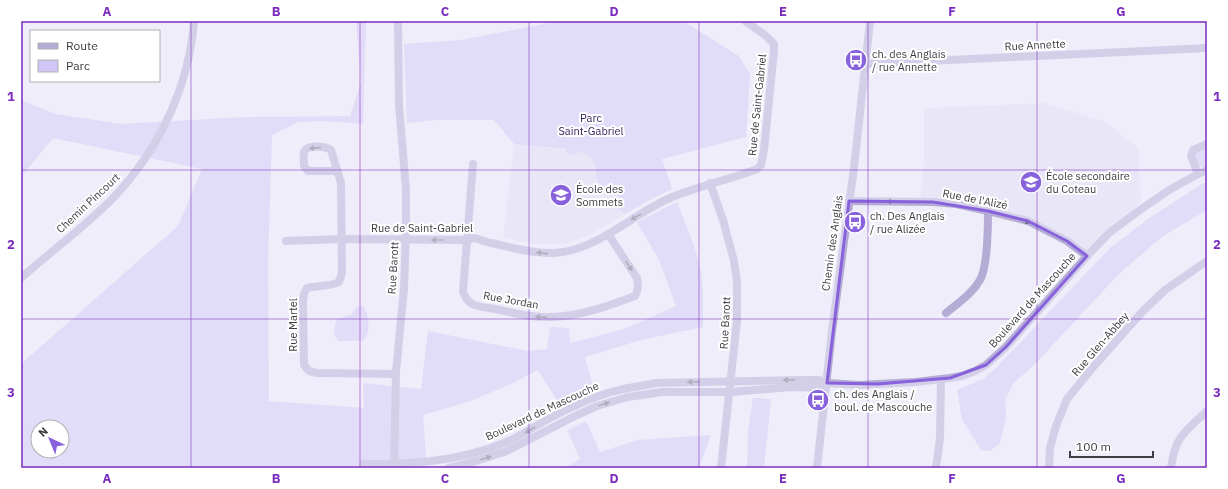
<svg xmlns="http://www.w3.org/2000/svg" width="1228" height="489" font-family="'IBM Plex Sans',sans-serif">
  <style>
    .built { fill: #e3dff4 }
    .green { fill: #d1c7f6; fill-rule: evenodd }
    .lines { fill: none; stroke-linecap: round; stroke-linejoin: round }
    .minor { stroke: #b4acd4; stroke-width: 8 }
    .oneway { fill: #676374 }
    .marked { fill: none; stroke: #8862dc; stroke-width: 3; stroke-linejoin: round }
    .grid { fill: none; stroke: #7b2cbf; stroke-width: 1; stroke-opacity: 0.55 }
    .labels { text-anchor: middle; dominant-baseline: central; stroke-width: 4; stroke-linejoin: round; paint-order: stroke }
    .street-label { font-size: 11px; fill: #3d3c41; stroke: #fff }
    .poi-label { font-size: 11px; fill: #3d3c41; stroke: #fff; text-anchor: start }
    .park-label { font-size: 11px; fill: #36235d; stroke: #fff }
    .neatline { fill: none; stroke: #7b2cbf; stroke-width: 1.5 }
    .grid-label { font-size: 13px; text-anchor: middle; font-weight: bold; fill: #7b2cbf }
  </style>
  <rect width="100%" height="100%" fill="#efedfa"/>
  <g class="built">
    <path d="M1046,103l59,19 33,26 3,54 -40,35 -14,19 -37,-24 -62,-21 -68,-8 4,-41v-54z"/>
    <path d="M514,144l52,6 1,5 16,-3 7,4 4,5 4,21 16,12 2,7 -2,5 11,8 -34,20 -14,6 -15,4h-28l-31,-6z"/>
  </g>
  <g class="green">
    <path d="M356,21h10l-3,103 -38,-3 -27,1 -26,13 -4,125 1,141 95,7 -1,-25 58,6 7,-58 100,20 19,-2 3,-22 19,1 1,15 54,-14 52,-23 -17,-46 -22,-38 40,-20c8,21 18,43 23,65 4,19 3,40 3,60l-62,13 -56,17 9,34 -36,11 -20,-32 -27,14 -43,18 -45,13 4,53h-406v-104l157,-138 24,-57 -149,-31 -32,39v-77l34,14 67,10 123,-7 105,-1 11,-34zM38,427h24v24h-24z"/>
    <path d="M549,21h134l56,35 11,18 -4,63 -84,22 10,30 -21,10 -26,15 -11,-8 2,-5 -2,-7 -16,-12c-4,-14 0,-22 -15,-30l-16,3 -1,-6 -52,-5 -20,-24h-59l-28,3 -3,-79 57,-4 83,-16z"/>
    <path d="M1207,147v19l-6,1c-5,-3 -7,-9 -6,-14z"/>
    <path d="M1203,183l4,1v26l-44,26 -43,37 -85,91 -22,20 -8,16 1,16 -6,27 -10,8 -9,-1 -19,-31 -5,-29 26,-11 12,-10 115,-121 38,-29z"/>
    <path d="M362,305c8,8 9,28 1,36h-25l-4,-8 2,-13 16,-6 4,-6z"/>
    <path d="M753,398l18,1 -7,69h-17l1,-36z"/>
    <path d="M586,421l14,31 38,-12 73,-5 -12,33h-135l16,-9 -13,-29z"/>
  </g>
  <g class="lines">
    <g class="minor">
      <path d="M865,64l342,-16"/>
      <path d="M473,164l-10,127c5,17 17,15 32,18 19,4 38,9 57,8 29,-1 56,-11 83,-21 4,-6 3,-11 2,-18l-29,-44"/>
      <path d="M338,171h-30l-4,-5c0,-4 -1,-10 0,-14 3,-8 21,-6 27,-2l10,33 1,90 -3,9c-10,5 -21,3 -32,6l-3,6 -1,7 1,64 5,6 8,2 79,1"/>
      <path d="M1198,174l-7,-18 2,-6 14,-6"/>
      <path d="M710,183l13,37 11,41 3,21v39l-16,147"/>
      <path d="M849,201l84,1 23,2 32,7 40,10 39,20 20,15"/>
      <path d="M286,241l55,-2 127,1 5,-2c7,1 12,4 18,5 20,4 42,11 63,10 43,-2 78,-39 116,-55 29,-12 58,-18 87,-29l4,-4 3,-15 10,-99v-7l-9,-9 -20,-14"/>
      <path d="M21,278c30,-27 64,-51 92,-80 46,-48 76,-111 81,-177"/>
      <path d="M946,313c12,-10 26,-19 34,-33 8,-14 8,-52 8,-69"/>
      <path d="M363,464c48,0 95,-2 141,-21 17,-7 32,-18 48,-26 19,-10 39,-19 59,-25 15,-4 30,-6 45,-9l147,-3h16l8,3 32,2 57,-3 34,-4 12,-2 13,-5 11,-6 20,-18 81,-91 22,-23 31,-23 29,-20 29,-16 9,-4"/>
      <path d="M394,468l2,-96 8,-84 2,-58v-40l-7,-85 -1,-84"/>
      <path d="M449,468l24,-6 34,-11 70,-36 20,-9 31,-9 34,-5h69l61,-5 27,1 8,-5"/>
      <path d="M817,468l15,-137 22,-163 16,-147"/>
      <path d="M936,468l4,-29 1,-60"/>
      <path d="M1049,468l1,-20 6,-22 11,-27 27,-33 49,-55 22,-21 42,-29"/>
      <path d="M1171,468c4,-32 14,-36 36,-57"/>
    </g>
  </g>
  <defs><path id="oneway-solid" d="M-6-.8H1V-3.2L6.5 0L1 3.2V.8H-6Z"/></defs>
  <g class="oneway">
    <use href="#oneway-solid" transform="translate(315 148) rotate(175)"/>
    <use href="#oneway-solid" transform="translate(888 201)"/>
    <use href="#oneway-solid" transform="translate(636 217) rotate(149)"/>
    <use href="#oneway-solid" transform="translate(1025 221) rotate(17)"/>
    <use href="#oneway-solid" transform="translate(437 240) rotate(-180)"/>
    <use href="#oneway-solid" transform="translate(542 253) rotate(-174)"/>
    <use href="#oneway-solid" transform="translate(629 266) rotate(57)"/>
    <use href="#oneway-solid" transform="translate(541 317) rotate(-176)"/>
    <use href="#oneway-solid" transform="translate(789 380) rotate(178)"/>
    <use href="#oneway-solid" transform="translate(693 382) rotate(179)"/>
    <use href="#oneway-solid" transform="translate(604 404) rotate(-17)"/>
    <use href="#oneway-solid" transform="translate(530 430) rotate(150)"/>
    <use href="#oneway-solid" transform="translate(486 458) rotate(-17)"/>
  </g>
  <path d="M0 0H1228V489H0ZM849,201l84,1 55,9 40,10 39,20 20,15 -81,91 -20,18 -36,13 -72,6 -51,-1z" fill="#efedfa" fill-opacity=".55" fill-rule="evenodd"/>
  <path class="marked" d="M849,201l84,1 55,9 40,10 39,20 20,15 -81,91 -20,18 -36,13 -72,6 -51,-1z"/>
  <path class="grid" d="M191,21v447M360,21v447M529,21v447M699,21v447M868,21v447M1037,21v447M21,170h1186M21,319h1186"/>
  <defs>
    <g id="bus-disc" transform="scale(1.15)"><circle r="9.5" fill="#8862dc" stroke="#fff"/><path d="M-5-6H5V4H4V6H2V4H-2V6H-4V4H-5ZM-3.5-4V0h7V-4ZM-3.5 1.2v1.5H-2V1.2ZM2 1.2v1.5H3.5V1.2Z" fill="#fff"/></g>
    <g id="school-disc" transform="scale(1.15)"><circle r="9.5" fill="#8862dc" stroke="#fff"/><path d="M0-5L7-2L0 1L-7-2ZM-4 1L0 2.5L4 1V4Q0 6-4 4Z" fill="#fff"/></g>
  </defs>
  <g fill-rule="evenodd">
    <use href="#bus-disc" x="856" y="60"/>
    <use href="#school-disc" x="1031" y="182"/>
    <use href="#school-disc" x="561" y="195"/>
    <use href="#bus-disc" x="855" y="222"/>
    <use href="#bus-disc" x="818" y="400"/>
  </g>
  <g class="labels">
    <g class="street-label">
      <text transform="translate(1035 45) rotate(-3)">Rue Annette</text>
      <text transform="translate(757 105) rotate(-84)">Rue de Saint-Gabriel</text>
      <text transform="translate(975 199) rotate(11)">Rue de l'Alizé</text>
      <text transform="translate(88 203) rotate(-43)">Chemin Pincourt</text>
      <text x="422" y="228">Rue de Saint-Gabriel</text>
      <text transform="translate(832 243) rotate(-82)">Chemin des Anglais</text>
      <text transform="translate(393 268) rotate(-87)">Rue Barott</text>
      <text transform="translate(511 300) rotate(10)">Rue Jordan</text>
      <text transform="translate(1032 300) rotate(-48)">Boulevard de Mascouche</text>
      <text transform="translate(725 323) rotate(-87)">Rue Barott</text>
      <text transform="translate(293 325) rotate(-90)">Rue Martel</text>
      <text transform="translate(1100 344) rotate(-49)">Rue Glen-Abbey</text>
      <text transform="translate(542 411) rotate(-25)">Boulevard de Mascouche</text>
    </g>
    <g class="poi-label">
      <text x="872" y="54">ch. des Anglais<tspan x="872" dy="13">/ rue Annette</tspan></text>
      <text x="1046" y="176">École secondaire<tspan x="1046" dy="13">du Coteau</tspan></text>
      <text x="576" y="189">École des<tspan x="576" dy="13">Sommets</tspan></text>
      <text x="870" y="216">ch. Des Anglais<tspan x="870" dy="13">/ rue Alizée</tspan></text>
      <text x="834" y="394">ch. des Anglais /<tspan x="834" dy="13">boul. de Mascouche</tspan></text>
    </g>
    <g class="park-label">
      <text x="591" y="118">Parc<tspan x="591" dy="13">Saint-Gabriel</tspan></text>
    </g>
  </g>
  <rect width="1228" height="489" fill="none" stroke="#ffffff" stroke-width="44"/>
  <rect x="30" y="30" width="130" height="52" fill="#ffffff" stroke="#b1b1b3"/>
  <rect x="38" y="43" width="20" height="6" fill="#b4acd4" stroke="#b1b1b3"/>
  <text x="66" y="50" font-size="12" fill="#3d3c41">Route</text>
  <rect x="38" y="60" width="20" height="12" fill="#d1c7f6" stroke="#b1b1b3"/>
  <text x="66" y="70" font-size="12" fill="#3d3c41">Parc</text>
  <g transform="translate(50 439) rotate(316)"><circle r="19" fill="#ffffff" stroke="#b1b1b3"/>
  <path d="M0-3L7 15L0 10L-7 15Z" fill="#8862dc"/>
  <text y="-6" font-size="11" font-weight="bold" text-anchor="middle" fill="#3d3c41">N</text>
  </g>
  <path d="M1070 451v6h83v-6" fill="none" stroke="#3d3c41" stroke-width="2"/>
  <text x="1076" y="451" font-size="12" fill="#3d3c41" stroke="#ffffff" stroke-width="3" paint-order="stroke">100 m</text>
  <rect x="22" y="22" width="1184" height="445" class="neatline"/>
  <g class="grid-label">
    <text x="107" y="16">A</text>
    <text x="276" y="16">B</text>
    <text x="445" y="16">C</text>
    <text x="614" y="16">D</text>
    <text x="783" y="16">E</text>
    <text x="952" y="16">F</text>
    <text x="1121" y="16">G</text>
    <text x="11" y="101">1</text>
    <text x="1217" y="101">1</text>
    <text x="11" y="249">2</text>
    <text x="1217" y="249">2</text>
    <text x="11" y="397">3</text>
    <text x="1217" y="397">3</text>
    <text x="107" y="483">A</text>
    <text x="276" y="483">B</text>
    <text x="445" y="483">C</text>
    <text x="614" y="483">D</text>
    <text x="783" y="483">E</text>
    <text x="952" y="483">F</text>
    <text x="1121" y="483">G</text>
  </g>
</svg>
